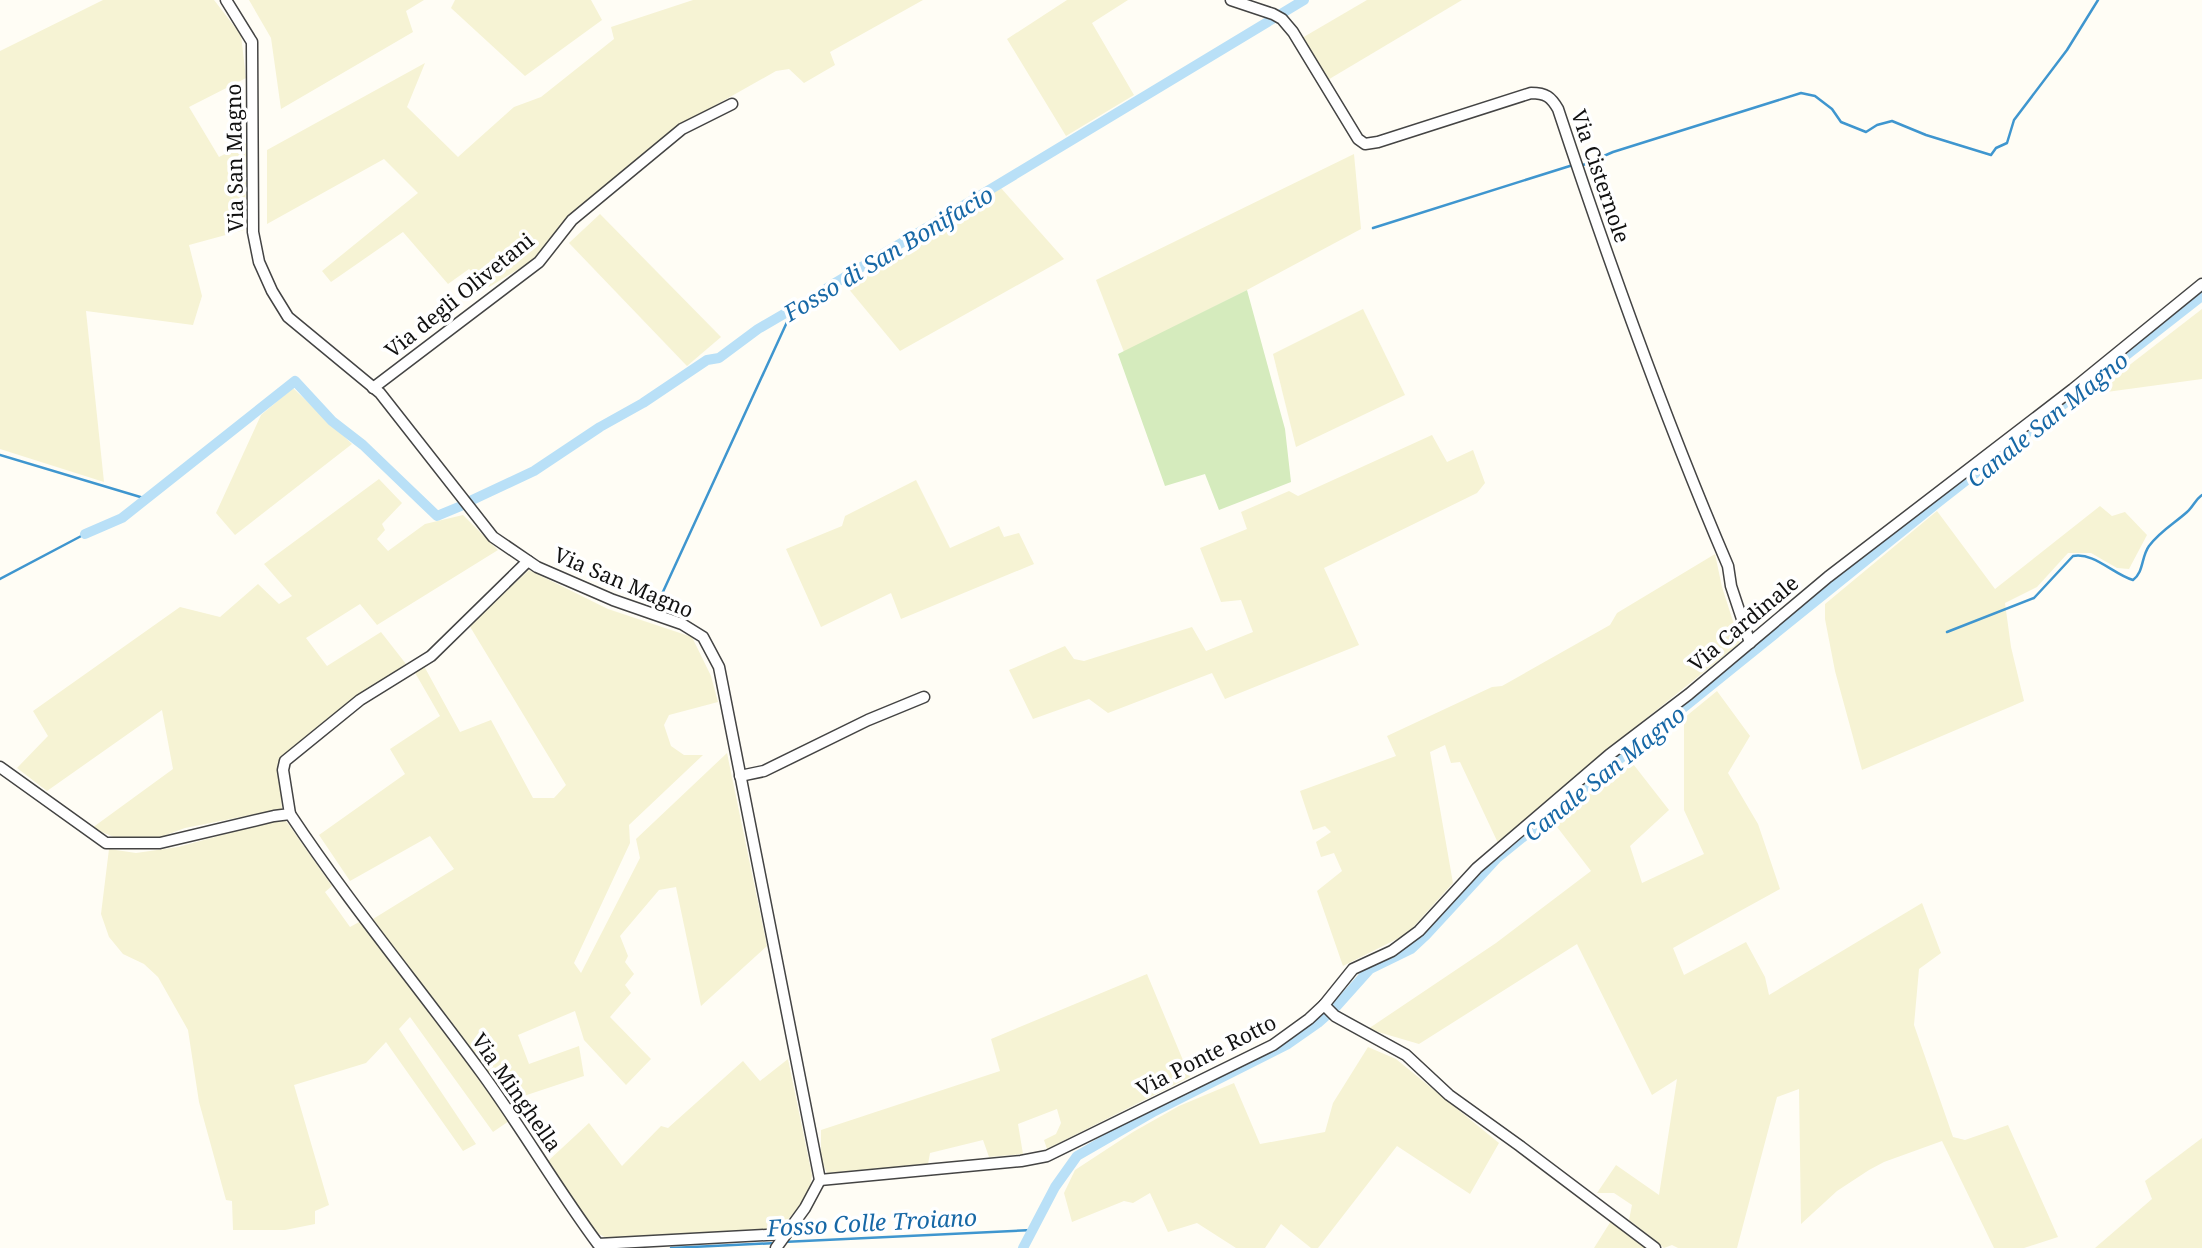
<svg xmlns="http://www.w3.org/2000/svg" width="2202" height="1248" font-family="'Noto Serif',serif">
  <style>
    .farmland { fill: #f6f3d4 }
    .green { fill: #d5ebbd }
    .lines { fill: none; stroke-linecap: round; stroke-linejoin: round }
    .stream { stroke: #3f96cf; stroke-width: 2.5 }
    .canal { stroke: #b9e0f7; stroke-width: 10 }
    .minor-casing { stroke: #444; stroke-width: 13 }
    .minor { stroke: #fff; stroke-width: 10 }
    .labels { text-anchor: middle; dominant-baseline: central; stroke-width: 7; stroke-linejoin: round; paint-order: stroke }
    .street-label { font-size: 21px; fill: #111; stroke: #fff }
    .water-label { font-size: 23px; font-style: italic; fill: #1768a6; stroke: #fff }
  </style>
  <rect width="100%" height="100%" fill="#fffdf5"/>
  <g class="farmland">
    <path d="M103,0h111l27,35 5,43 -57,29 30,50 29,-15 -4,88 -55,15 13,51 -9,29 -107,-14 18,171 -104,-33v-398z"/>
    <path d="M249,0h175l-18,11 7,21 -132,77 -10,-71z"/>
    <path d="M455,0h136l11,20 -77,56 -74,-68z"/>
    <path d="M693,0h230l-93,52 5,13 -31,18 -15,-14 -13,2 -101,57 -110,91 -30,40 -46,28 -20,-18 -21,15 -45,-52 -72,50 -9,-11 96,-78 -34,-34 -117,65v-74l158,-87 -18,44 51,50 56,-50 27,-10 73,-58 -3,-12z"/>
    <path d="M1067,0h61l-36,23 42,72 -68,41 -59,-97z"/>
    <path d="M1367,0h95l-136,81 -24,-43z"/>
    <path d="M1354,154l7,75 -114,61 -123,62 -28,-72z"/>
    <path d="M1001,188l63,71 -164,92 -53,-64z"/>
    <path d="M600,214l121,123 -34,29 -118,-123z"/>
    <path d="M1363,309l42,86 -109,52 -23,-93z"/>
    <path d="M2202,309v70l-110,15z"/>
    <path d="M293,388l59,56 -117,91 -19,-22 45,-98z"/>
    <path d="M1432,435l15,27 26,-12 12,33 -8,10 -153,75 35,77 -134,54 -13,-26 -104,40 -19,-14 -56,20 -24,-49 56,-24 9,13 10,2 108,-34 14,24 47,-19 -12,-32 -20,2 -21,-54 47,-19 -6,-17 48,-21 9,5z"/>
    <path d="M379,479l23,24 -20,21 3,6 -8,9 11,12 37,-27 38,-9 35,35 -121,75 -17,-21 -54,34 21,28 54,-34 25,32 -52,35 -70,57 -5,7 3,46 -97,19 -27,10 -37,2 -29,-12 81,-59 -11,-59 -115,81 -30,-23 31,-32 -15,-25 147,-104 40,10 38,-33 21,20 13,-8 -28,-32z"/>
    <path d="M916,480l34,68 49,-22 5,11 15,-4 15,31 -133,55 -10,-26 -70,34 -35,-78 56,-23 3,-10z"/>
    <path d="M2100,506l12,10 13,-4 22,23 -18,34 -12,-1 -26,-15h-23l-31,34 -32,16 6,44 13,54 -162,69 -27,-99 -10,-52v-15l112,-93 58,78z"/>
    <path d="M1715,554l7,33 18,56 -127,102 -115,98 -38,-81 -9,1 -6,-18 -15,7 23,131 -46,51 -64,32 -26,-75 25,-20 -8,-18 -13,4 -5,-15 15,-10 -6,-6 -12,4 -13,-39 96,-35 -9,-20 105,-49 10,-1 108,-61 7,-12z"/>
    <path d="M529,570l79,39 84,28 19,39 7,26 -49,13 -5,10 7,21 13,9h19l-74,70 1,18 -56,120 7,10 59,-115 -4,-19 91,-86 40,193 -66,60 -25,-119 -17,3 -39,46 8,20 -3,6 9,12 -9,11 6,8 -21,24 41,42 -25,26 -42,-45 -9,-29 -57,24 11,29 50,-18 5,30 -78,26 -55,-81 -48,-59 -30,-43 81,-50 -24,-33 -80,45 -31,-46 86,-61 -15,-25 50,-33 -26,-45 10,-5 36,66 31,-12 42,78h21l12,-13 -97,-160z"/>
    <path d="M1717,691l33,45 -22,37 30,51 22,65 -107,59 11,27 62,-33 19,35 4,18 153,-92 19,50 -22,16 -5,56 39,112 12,3 43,-15 50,112 -34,11h-30l-52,-107 -58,21 -15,8 -32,21 -36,33 -2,-135 -22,8 -40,151h-59l-6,-3 -8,3 -35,-28 3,-15 -18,-12h-17l19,-28 43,30 18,-116 -25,16 -75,-151 -158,100 -51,-15 128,-86 95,-72 -37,-48 76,-63 39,50 -39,36 12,37 62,-29 -20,-44v-92z"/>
    <path d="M284,818l48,68 -7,6 25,35 11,-6 30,43 52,63 66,94 -16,11 -83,-115 -11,12 77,115 -13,7 -77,-109 -20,21 -72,22 35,120 -14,6v13l-30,6h-52l-1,-29 -6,-1 -27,-98 -11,-72 -30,-53 -14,-13 -21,-10 -14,-17 -8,-23 8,-65 27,4 42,-6z"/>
    <path d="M1147,974l43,103 -143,72 -3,-9 12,-6 5,-11 -4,-14 -39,15 5,30 -34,3 -6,-17 -53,13 -2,11 -101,9 -6,-13v-30l179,-59 -9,-32z"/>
    <path d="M1368,1047l28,12 103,84 -29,51 -73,-48 -79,102h-7l-30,-24 -16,24h-29l-39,-25 -29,9 -18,-39 -17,10 -9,-2 -52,21 -8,-29 11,-23 58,-38 46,-26 55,-23 26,61 65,-12 8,-29z"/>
    <path d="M788,1059l24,116 -3,20 -31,36 -168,9 -18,-10 -44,-69 41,-38 33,43 39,-40 7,2 75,-67 17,20z"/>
    <path d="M2202,1138v110h-107l57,-49 -7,-18z"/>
    <path d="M1611,1221l37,27h-54z"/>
  </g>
  <path class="green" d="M1247,290l38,139 6,53 -72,28 -14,-36 -40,12 -47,-132z"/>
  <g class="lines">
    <g class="stream">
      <path d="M1583,165l30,-13 188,-59 14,3 17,13 9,13 25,10 11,-7 15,-4 34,14 65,20 5,-7 11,-5 7,-23 53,-70 31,-50"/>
      <path d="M1373,228l200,-63"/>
      <path d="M0,455l147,44"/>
      <path d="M0,579l85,-45"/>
      <path d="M656,607l137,-298"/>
      <path d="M1947,632l87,-34 39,-42c21,-4 40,18 60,24 11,-8 8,-23 16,-34 11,-15 26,-23 38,-34 6,-5 8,-12 15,-17"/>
      <path d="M783,1242l249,-12"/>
      <path d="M671,1248l105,-5"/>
    </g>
    <g class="canal">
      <path d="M470,501l64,-30 66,-44 43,-24 64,-43 12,-2 39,-29 31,-18 16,-6 25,-19 474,-286"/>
      <path d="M85,534l37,-16 173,-137 37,40 31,24 74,71 24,-10"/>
      <path d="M1023,1248l32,-61 22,-31 78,-45 133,-67 30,-21 18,-16 34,-38 41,-20 15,-14 71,-77 444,-358 261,-204"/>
    </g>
    <g class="minor-casing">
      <g id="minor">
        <path d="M226,0l26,42 1,190 6,30 13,29 16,26 92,76 113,144 44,30 76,33 69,24 21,13 16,30 101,513 -15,28 -29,40"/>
        <path d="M1231,0l42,14 9,5 11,13 65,107 7,5 13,-2 153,-49c15,0 20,4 27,16 51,154 106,308 170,457l3,20 19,57"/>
        <path d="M373,388l166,-126 33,-42 110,-91 50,-25"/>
        <path d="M0,767l106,76h54l114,-27 16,-2 -7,-44 2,-9 75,-61 71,-44 97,-95"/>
        <path d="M740,776l24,-5 104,-51 56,-23"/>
        <path d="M290,814c59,89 128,172 191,258 41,56 76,117 117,172l186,-10"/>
        <path d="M1324,1005l29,-36 39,-18 27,-20 58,-63 132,-113 80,-61 139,-117 245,-188 129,-105"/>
        <path d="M820,1180l201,-19 26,-5 226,-111 36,-26 15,-14 11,11 71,39 43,40 71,51 135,102"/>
      </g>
    </g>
    <use href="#minor" class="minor"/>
  </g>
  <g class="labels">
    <g class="street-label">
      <text transform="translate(234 158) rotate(-91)">Via San Magno</text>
      <text transform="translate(1601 176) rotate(71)">Via Cisternole</text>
      <text transform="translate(459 295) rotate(-39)">Via degli Olivetani</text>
      <text transform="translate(624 582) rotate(23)">Via San Magno</text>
      <text transform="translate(1743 623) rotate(-40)">Via Cardinale</text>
      <text transform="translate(1206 1055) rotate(-27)">Via Ponte Rotto</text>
      <text transform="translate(517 1092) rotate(55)">Via Minghella</text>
    </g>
    <g class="water-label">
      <text transform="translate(888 253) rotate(-31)">Fosso di San Bonifacio</text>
      <text transform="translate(2047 419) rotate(-39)">Canale San Magno</text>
      <text transform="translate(1604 773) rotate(-39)">Canale San Magno</text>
      <text transform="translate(872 1222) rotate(-3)">Fosso Colle Troiano</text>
    </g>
  </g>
</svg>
